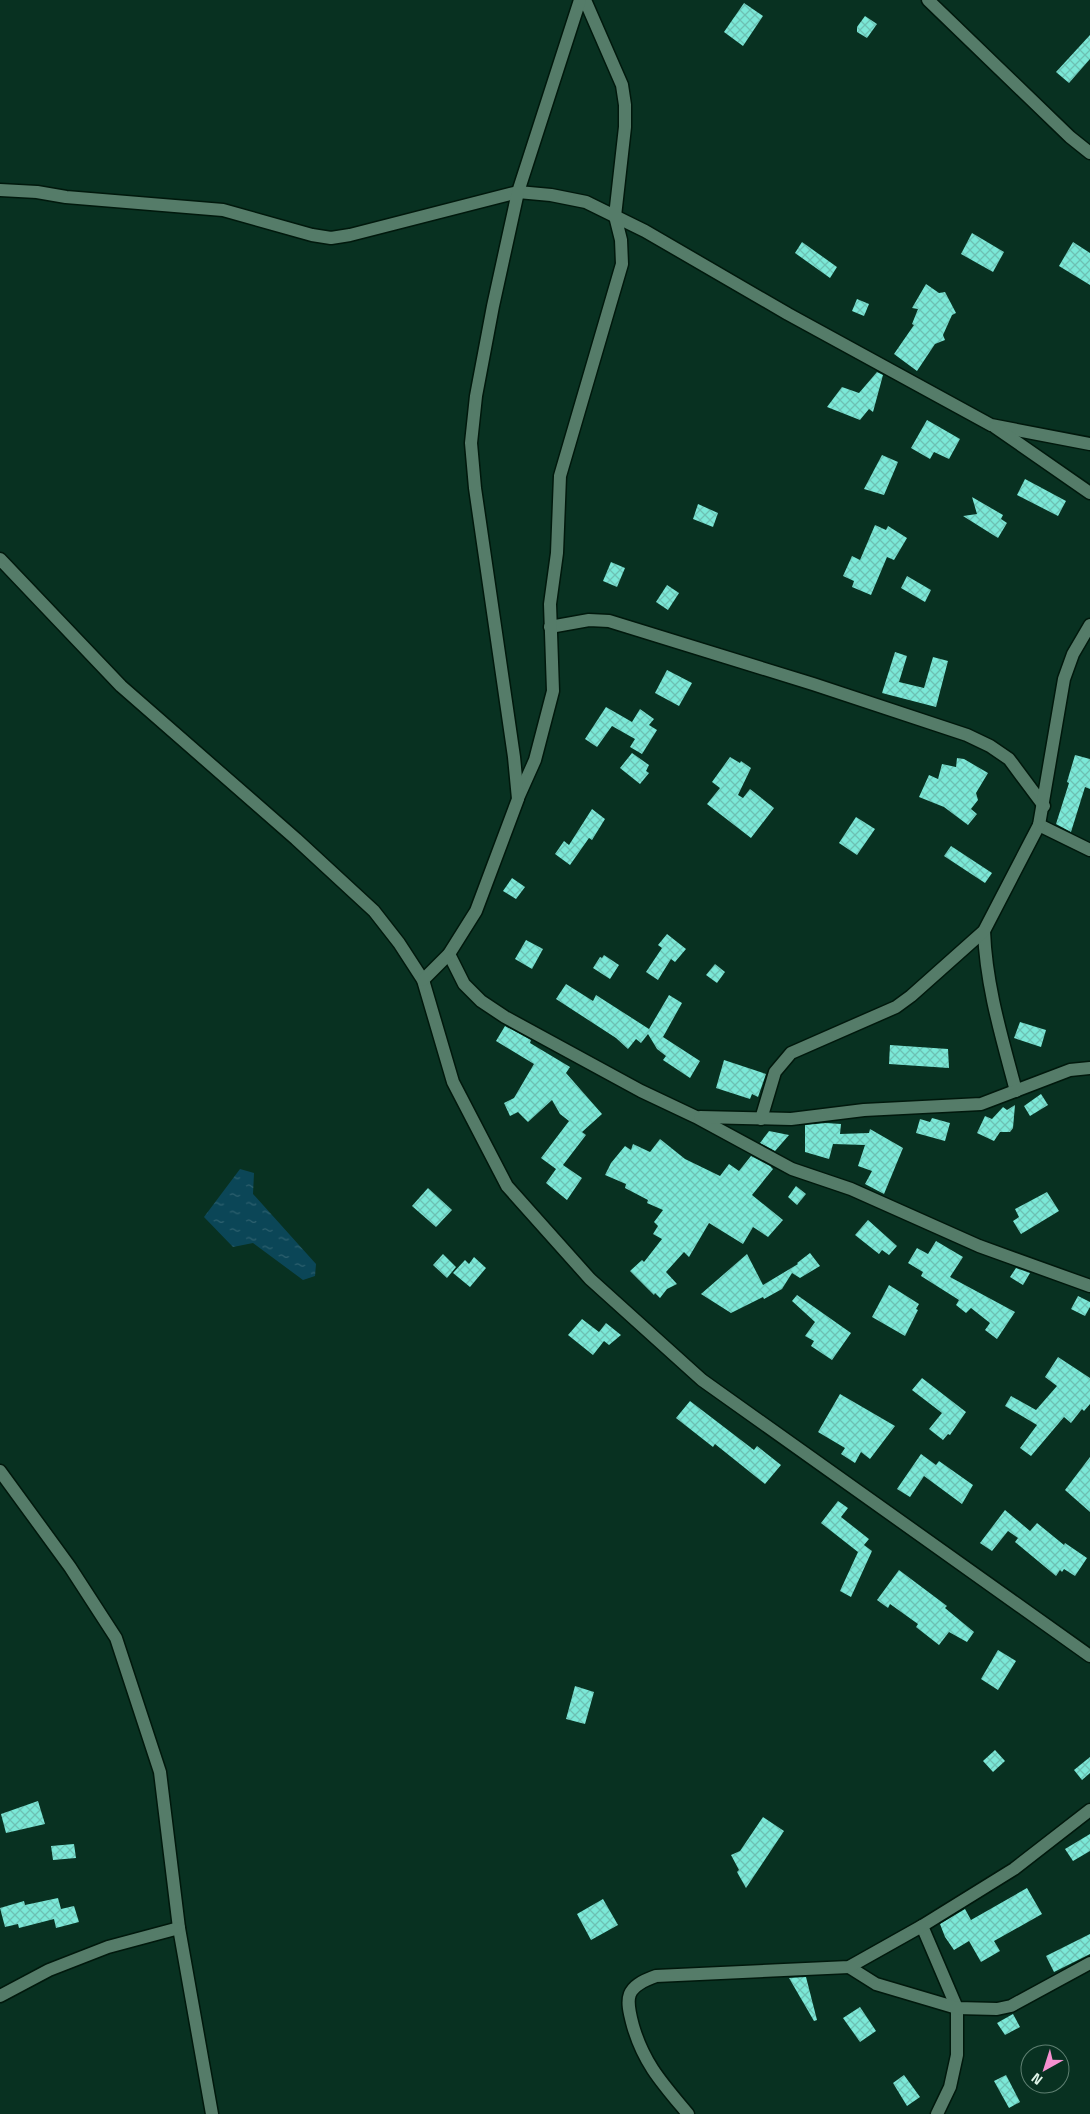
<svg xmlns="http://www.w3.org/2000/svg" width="1090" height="2114" font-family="'Titillium Web',sans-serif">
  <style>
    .water { fill: url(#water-ripples) }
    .building { fill: url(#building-cross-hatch) }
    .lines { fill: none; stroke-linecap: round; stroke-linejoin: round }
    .street-casing { stroke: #00180c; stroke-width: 15 }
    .street { stroke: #557c69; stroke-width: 12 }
  </style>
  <defs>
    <pattern id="water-ripples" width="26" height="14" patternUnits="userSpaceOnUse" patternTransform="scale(1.25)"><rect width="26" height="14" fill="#0b4657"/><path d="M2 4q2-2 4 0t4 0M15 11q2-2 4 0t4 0" fill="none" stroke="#2e616f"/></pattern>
    <pattern id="building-cross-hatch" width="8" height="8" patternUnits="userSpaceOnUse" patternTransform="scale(1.25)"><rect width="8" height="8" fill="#7be8d7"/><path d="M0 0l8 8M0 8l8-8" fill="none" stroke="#6dc0b3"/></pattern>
  </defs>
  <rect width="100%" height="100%" fill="#083121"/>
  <path class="water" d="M240,1169l14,4 -1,21 63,70 -1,12 -12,4 -50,-37 -20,4 -29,-30z"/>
  <g class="building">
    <path d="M744,3l19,13 -20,30 -19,-14z"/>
    <path d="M865,16l12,8 -10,14 -10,-6v-5z"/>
    <path d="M1090,35v24l-21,24 -13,-11z"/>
    <path d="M972,233l32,19 -11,20 -32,-18z"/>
    <path d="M802,242l35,25 -7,11 -35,-25z"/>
    <path d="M1073,242l17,11v32l-31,-19z"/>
    <path d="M926,284l13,9 6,-1 11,21 -4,2 -9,20 2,5 -10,4 -18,27 -23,-17 20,-29 -2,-1 6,-15 -6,-1z"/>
    <path d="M857,299l12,5 -5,12 -12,-5z"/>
    <path d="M877,372l6,3 -10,37 -4,-3 -9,11 -33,-13 15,-20 17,6z"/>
    <path d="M927,420l33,19 -11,20 -15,-7 -4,7 -19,-11z"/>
    <path d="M882,455l16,7 -14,33 -20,-6z"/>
    <path d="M1025,479l41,22 -8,15 -41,-21z"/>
    <path d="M972,497l31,18 -2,4 6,4 -9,15 -35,-22 14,-2z"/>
    <path d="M698,504l20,9 -5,14 -20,-8z"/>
    <path d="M875,525l11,5 2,-4 19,12 -13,22 -7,-3 -16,38 -19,-8 2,-6 -11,-5 9,-20 8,4z"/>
    <path d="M611,562l14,6 -8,19 -14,-6z"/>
    <path d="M907,576l24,14 -6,12 -24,-14z"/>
    <path d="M667,585l12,8 -11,17 -12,-8z"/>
    <path d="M895,652l12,4 -8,26 25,6 9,-31 15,4 -12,46 -54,-14z"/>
    <path d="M667,670l25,13 -13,23 -24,-13z"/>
    <path d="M606,707l26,15 8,-13 14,10 -5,6 8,5 -15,24 -12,-7 5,-8 -23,-13 -15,21 -12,-8z"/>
    <path d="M632,753l17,12 -3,6 3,2 -9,11 -20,-16z"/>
    <path d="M1075,755l15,4v30l-5,-2 -14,45 -15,-8 13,-41 -2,-1z"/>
    <path d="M730,757l10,6 1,-2 10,7 -13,27 5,3 7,-9 24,19 -23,30 -44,-34 13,-16 -8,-6z"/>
    <path d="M957,758l7,1 24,14 -12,20 2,7 -7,9 6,5 -9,11 -24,-18 -25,-10 10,-22 9,4 4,-15 14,3z"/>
    <path d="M592,809l13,10 -13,21 -3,-2 -19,27 -15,-11 9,-13 5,4z"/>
    <path d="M856,817l19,12 -18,26 -18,-12z"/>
    <path d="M951,846l41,27 -7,10 -41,-27z"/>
    <path d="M512,878l13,9 -9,12 -13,-8z"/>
    <path d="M667,934l19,15 -11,13 -4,-3 -13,21 -12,-8 16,-24 -4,-3z"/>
    <path d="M526,940l17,9 -11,20 -17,-10z"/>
    <path d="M604,955l15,10 -9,14 -17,-11 7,-11 2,1z"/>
    <path d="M715,964l10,8 -8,11 -11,-8z"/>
    <path d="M566,984l27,17 3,-6 53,34 20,-34 13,8 -19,34 37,24 -10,17 -27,-18 3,-4 -9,-7 -9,-15 -7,9 -5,-4 -8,10 -12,-11 -60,-39z"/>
    <path d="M1020,1022l26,8 -5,17 -27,-9z"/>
    <path d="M505,1026l26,14 -1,3 40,24 -4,6 36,41 -20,18 4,3 -23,30 19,13 -15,22 -21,-17 10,-14 -15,-11 28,-37 -9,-7 -8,-14 -24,22 -10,-10 -8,4 -6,-13 10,-5 20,-34 -38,-23z"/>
    <path d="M890,1045l58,4 1,19 -60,-4z"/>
    <path d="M724,1060l42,14 -8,23 -6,-3 -2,5 -34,-11z"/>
    <path d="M1041,1094l7,11 -18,11 -6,-10z"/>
    <path d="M1015,1105l-2,23 -3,4h-10l-6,9 -17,-8 8,-17 7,3 11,-12 4,3z"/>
    <path d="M932,1118l18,5 -5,18 -29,-8 4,-14 10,3z"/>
    <path d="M826,1123l15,1 -1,10 29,-1 1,-4 33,19 -19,46 -19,-10 7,-13 -14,-5 7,-21 -32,-1 -4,15 -24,-7v-27z"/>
    <path d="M769,1131l20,4 -14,16 -15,-8z"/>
    <path d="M660,1139l25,20 35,17 9,-12 10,7 12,-15 19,10 3,3 -21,26 31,25 -15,17 -15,-10 -10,17 -34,-21 -20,34 -5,-5 -18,20 11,12 -10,5 -7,9 -5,-5 -1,2 -24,-24 12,-11 2,2 18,-23 -9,-5 5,-8 -4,-4 9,-12 -16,-7 1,-3 -23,-12 1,-4 -21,-9 6,-12 14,-17 6,4 2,-6 17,8z"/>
    <path d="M796,1186l10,8 -9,11 -9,-8z"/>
    <path d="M428,1188l24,22 -16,17 -24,-21z"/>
    <path d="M1047,1192l12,19 -38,23 -8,-13 6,-4 -4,-8z"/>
    <path d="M868,1220l29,26 -8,9 -7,-5 -3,4 -24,-19z"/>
    <path d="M936,1241l27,16 -13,20 65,35 -18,27 -12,-9 5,-7 -19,-15 -5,5 -10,-8 3,-5 -38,-24 2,-4 -15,-9 9,-15 11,6z"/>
    <path d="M810,1253l10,13 -20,12 -8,-5 -10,16 -18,10 -1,-2 -32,16 -30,-19 46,-40 16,31 35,-21 -1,-1z"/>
    <path d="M443,1254l13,13 -9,11 -14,-13z"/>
    <path d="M474,1257l12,11 -16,19 -17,-14 12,-13 4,4z"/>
    <path d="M1016,1268l14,5 -7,12 -13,-8z"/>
    <path d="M889,1285l30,19 -3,5 2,1 -13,26 -33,-19z"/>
    <path d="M797,1295l54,38 -19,27 -21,-14 3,-5 -9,-5 10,-14 -23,-21z"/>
    <path d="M1078,1296l12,6v5l-5,9 -14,-7z"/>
    <path d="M582,1319l17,13 7,-9 15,12 -12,10 -5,-4 -11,14 -25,-20z"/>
    <path d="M1058,1357l32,21v26l-6,7 -2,-2 -11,14 -7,-6 -33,39 -11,-8 17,-23 -32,-19 6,-10 25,14 21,-24 -12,-9z"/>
    <path d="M922,1378l44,34 -16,23 -2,-1 -5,6 -14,-11 13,-16 -30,-23z"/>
    <path d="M840,1394l55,32 -25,33 -9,-7 -6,11 -14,-9 4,-6 -27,-16z"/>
    <path d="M690,1401l64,49 3,-4 24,19 -16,19 -50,-40 -2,3 -37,-29z"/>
    <path d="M921,1454l15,11 3,-4 34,24 -11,19 -38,-28 -14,21 -13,-8z"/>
    <path d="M1090,1457v55l-25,-22z"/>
    <path d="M838,1501l10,7 -7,9 28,22 -5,6 8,6 -21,46 -11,-6 18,-39 -37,-29z"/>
    <path d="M1005,1510l25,21 7,-8 27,22 1,-2 22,15 -12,18 -11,-7 -2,3 -2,-2 -4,6 -41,-34 3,-4 -10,-7 -16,20 -12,-8z"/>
    <path d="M899,1570l48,36 -2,2 29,24 -7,10 -18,-10 -10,13 -23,-18 2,-3 -28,-20 -2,4 -11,-8z"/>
    <path d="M998,1650l18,11 -18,29 -17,-11z"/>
    <path d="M575,1686l19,6 -9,32 -19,-5z"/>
    <path d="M995,1750l10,11 -12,11 -10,-11z"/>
    <path d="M1090,1757v16l-8,7 -8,-10z"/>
    <path d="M38,1801l7,23 -39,9 -5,-19z"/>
    <path d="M763,1817l21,14 -38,57 -9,-16 2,-2 -8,-15 9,-4z"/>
    <path d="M1090,1834v17l-17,10 -8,-12z"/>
    <path d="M74,1844l2,14 -23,2 -2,-14z"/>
    <path d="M1027,1888l15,26 -48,27 6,10 -19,11 -12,-21 -15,9 -9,-13 -5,-13 25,-15 6,11z"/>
    <path d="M58,1898l3,11 13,-3 5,16 -23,6 -2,-9 -35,9 -1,-4 -13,3 -5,-19 24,-7 1,4z"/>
    <path d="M603,1899l15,26 -27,15 -14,-26z"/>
    <path d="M1090,1934v20l-36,18 -8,-16z"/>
    <path d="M806,1977l11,43 -3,1 -25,-43z"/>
    <path d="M860,2007l16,24 -16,11 -17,-24z"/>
    <path d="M1013,2014l7,13 -15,8 -8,-12z"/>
    <path d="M904,2075l16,22 -13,9 -14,-23z"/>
    <path d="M1006,2075l14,27 -11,6 -15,-27z"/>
  </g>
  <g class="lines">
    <g class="street-casing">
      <g id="street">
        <path d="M928,0l142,137 20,16"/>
        <path d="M0,190l37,2 29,5 157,13 89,25 19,3 19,-3 168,-43 33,3 35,7 59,29 143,83 203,111 99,19"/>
        <path d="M995,427l95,66"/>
        <path d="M0,559l121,127 175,153 78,72 25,32 24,37 30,102 54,104 83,93 112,101 388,276"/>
        <path d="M550,627l39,-7 20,1 204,63 154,51 23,11 19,13 35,47"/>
        <path d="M518,798l17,-38 18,-69 -3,-87 7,-51 3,-77 62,-212 -1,-24 -6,-24 10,-89v-22l-3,-20 -37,-85"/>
        <path d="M1039,825l51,25"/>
        <path d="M984,931c2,55 18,107 32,160"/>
        <path d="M449,954l15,30 17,17 24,16 136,74 55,26 96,52 59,20 128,57 111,40"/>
        <path d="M423,980l26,-26 27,-43 42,-112 -4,-42 -39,-269 -4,-45 5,-47 17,-90 25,-114 62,-192"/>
        <path d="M700,1117l91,2 73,-9 117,-6 89,-34 20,-2"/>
        <path d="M761,1119l14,-47 16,-19 105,-46 15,-11 73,-65 55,-106 25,-146 9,-25 17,-29"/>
        <path d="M0,1471l70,96 46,71 44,134 19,156 33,186"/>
        <path d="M922,1926l35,82v47l-7,32 -13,27"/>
        <path d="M849,1967l27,17 81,24 40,1 14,-3 79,-43"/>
        <path d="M0,1996l49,-26 59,-23 71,-19"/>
        <path d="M688,2114c-25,-30 -44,-50 -55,-88 -8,-29 -8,-39 23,-50l193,-9 73,-41 92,-57 76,-59"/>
      </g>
    </g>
    <use href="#street" class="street"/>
  </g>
  <g transform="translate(1045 2069) rotate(219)"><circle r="24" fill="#083121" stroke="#5e7f71"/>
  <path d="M0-4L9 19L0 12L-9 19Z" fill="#f690d0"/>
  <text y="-8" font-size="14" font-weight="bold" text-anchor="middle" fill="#dff4e8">N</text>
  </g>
</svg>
